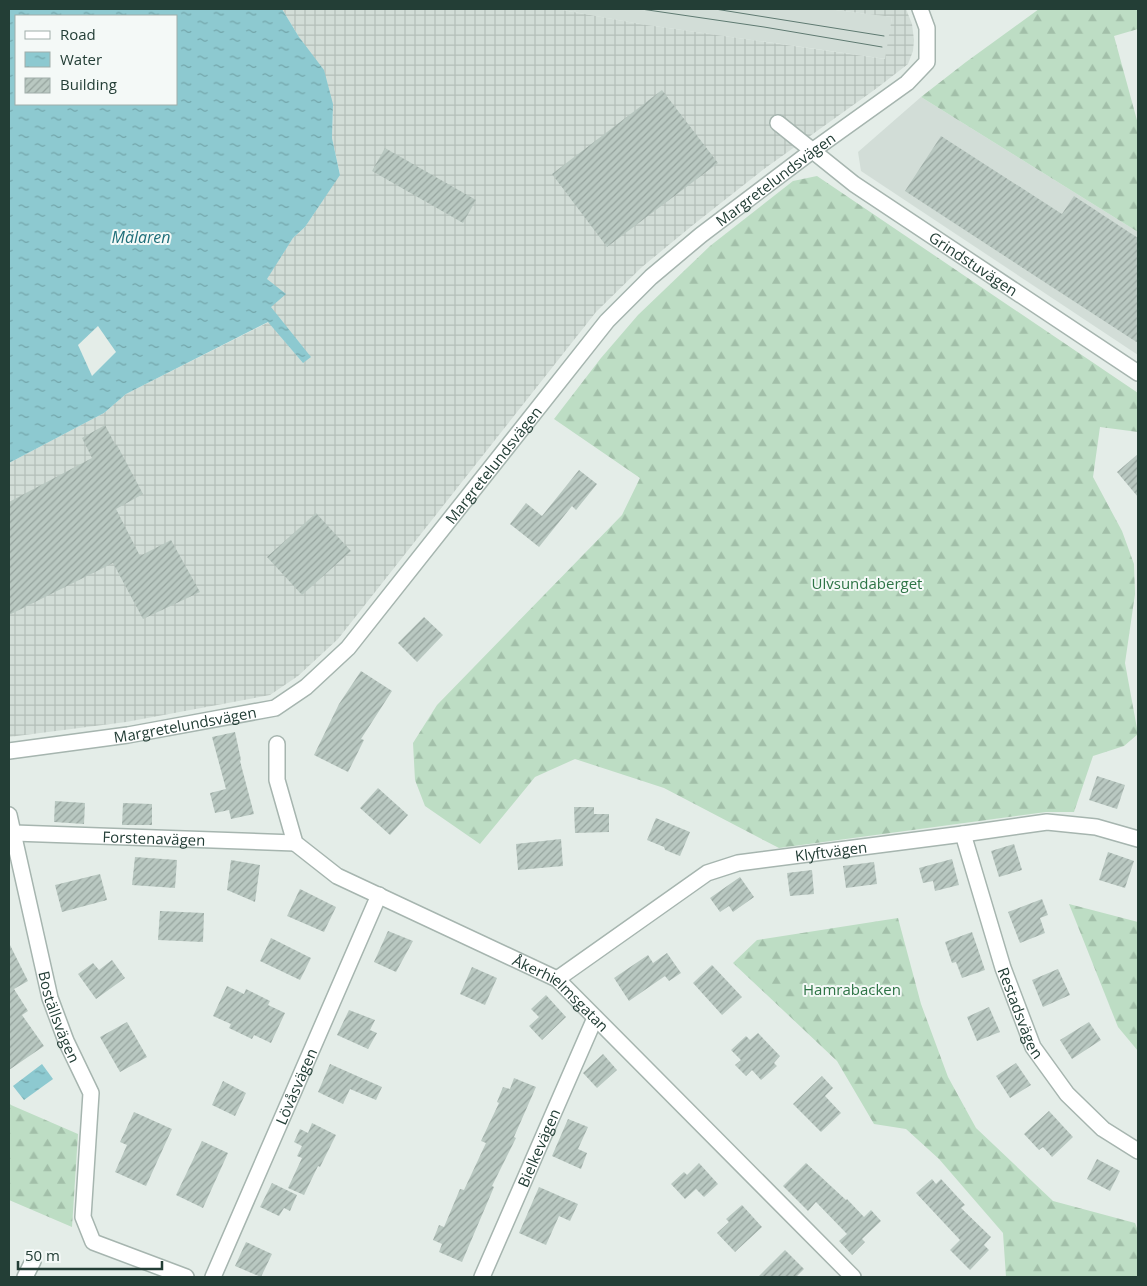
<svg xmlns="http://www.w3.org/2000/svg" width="1147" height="1286" font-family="'Open Sans',sans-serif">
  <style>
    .built { fill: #d2ddd7 }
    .industrial { fill: url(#industrial-grid) }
    .forest { fill: url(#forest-firs) }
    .water { fill: url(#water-ripples); fill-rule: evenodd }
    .pier { fill: #e4ede8 }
    .building { fill: url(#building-hatch) }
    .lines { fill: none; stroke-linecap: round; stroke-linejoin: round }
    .minor-casing { stroke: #a6b5af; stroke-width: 18 }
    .minor { stroke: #fff; stroke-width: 15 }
    .tram { stroke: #5e7a71; stroke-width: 1 }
    .labels { text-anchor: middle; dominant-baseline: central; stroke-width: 4; stroke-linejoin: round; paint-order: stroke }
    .street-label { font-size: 15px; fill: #233e36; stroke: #f4f9f7 }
    .park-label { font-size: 15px; fill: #2e7446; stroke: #f4f9f7 }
    .water-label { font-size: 16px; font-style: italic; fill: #1e6e79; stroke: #f4f9f7 }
  </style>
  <defs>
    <pattern id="industrial-grid" width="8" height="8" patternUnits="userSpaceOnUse" patternTransform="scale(1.25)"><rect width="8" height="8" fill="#d2ddd7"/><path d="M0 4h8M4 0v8" fill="none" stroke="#b4bfb9"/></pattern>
    <pattern id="forest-firs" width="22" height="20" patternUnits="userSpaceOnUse" patternTransform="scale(1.25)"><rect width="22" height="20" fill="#bdddc4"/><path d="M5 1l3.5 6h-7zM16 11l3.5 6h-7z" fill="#a2bfa9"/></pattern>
    <pattern id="water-ripples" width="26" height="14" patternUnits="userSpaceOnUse" patternTransform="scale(1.25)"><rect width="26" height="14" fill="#8dc9d0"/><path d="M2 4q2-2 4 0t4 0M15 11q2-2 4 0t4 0" fill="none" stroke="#73a5aa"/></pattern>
    <pattern id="building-hatch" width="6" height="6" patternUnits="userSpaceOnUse" patternTransform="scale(1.25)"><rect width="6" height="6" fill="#b9c8c1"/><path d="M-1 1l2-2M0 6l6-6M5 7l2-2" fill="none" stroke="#96a49e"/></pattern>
  </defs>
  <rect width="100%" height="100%" fill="#e4ede8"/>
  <g class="built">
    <path d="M557,9h270l65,8 -6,42 -246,-35z"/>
    <path d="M921,97l217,135v123l-277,-184 -3,-19z"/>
  </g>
  <path class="industrial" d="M282,9h275l83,15 245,35 7,-42 -65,-8h79l6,15 2,16 -1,11 -5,13 -31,24 -113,81 -71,56 -51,42 -46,45 -258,327 -40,37 -28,19 -144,27 -117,15v-274l95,-50 22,-19 143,-72 34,41 -33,-56 -4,-28 27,-41 12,-11 35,-53 -8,-36 1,-34 -34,-67z"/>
  <g class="forest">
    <path d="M1039,9h99v20l-24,7 24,88v108l-217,-135 45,-35z"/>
    <path d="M817,176l321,217v39l-38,-5 -7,50 29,54 12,33 1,30 -10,69 13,71 -14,12 -31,10 -19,56h-28l-267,36 -115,-60 -89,-29 -40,18 -55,67 -55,-38 -10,-26 -2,-37 24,-38 185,-190 18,-37 -86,-59 47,-61 37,-43 72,-69 83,-65z"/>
    <path d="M1069,904l69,18v129l-20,-24z"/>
    <path d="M898,918l23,86 27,73 28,51 77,73 82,22 3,8v46h-132l-3,-44 -64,-74 -33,-30 -32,-5 -37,-63 -104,-98 24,-23z"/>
    <path d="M9,1103l2,2 67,29 -6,93 -63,-27z"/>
  </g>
  <g class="water">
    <path d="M9,9h273l17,28 25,33 9,34 -1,34 8,37 -35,52 -12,11 -26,41 19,15 -15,13 40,50 -8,6 -35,-41 -142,72 -22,19 -95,50zM16,16h160v88h-160z"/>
    <path d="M42,1064l11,15 -29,21 -11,-14z"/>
  </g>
  <path class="pier" d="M98,326l18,26 -24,24 -14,-31z"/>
  <g class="building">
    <path d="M662,90l56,73 -111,84 -55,-73z"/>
    <path d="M941,136l121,78 12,-18 64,42v105l-233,-152z"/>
    <path d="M385,148l91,52 -13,23 -91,-52z"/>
    <path d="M105,425l11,21 1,-1 26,49 -27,15 24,47 31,-16 29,52 -57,27 -30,-56 -104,52v-113l83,-44 -10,-20z"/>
    <path d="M1138,454v43l-21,-25z"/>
    <path d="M579,470l18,14 -21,26 -4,-4 -33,41 -29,-23 16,-21 16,13z"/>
    <path d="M316,513l35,38 -49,44 -35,-38z"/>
    <path d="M424,617l19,18 -26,27 -19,-19z"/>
    <path d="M361,671l31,20 -31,48 3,1 -16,32 -34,-17 25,-51z"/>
    <path d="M235,732l6,28 -1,1 14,53 -23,5 -2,-9 -14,3 -5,-20 16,-4 -14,-52z"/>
    <path d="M1097,776l28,9 -8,24 -28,-9z"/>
    <path d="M378,788l30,27 -18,20 -30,-27z"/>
    <path d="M55,801l30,2 -1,21 -30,-2z"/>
    <path d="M123,803l29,1v21h-30z"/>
    <path d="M574,807h20v7h15v18l-34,1z"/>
    <path d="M656,818l34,14 -10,24 -15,-6 -1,-3 -17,-7z"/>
    <path d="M561,839l2,27 -45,4 -2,-26z"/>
    <path d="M1014,844l8,26 -23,7 -8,-26z"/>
    <path d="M1108,852l26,9 -9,27 -26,-8z"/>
    <path d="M135,857l42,3 -2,28 -43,-3z"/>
    <path d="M952,859l7,26 -24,6 -2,-10 -10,2 -4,-15z"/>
    <path d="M231,860l29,5 -5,37 -28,-12z"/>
    <path d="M874,862l3,22 -31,4 -3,-22z"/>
    <path d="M812,870l2,24 -24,2 -3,-23z"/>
    <path d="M100,874l7,26 -45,12 -7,-27z"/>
    <path d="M740,877l14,20 -21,15 -4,-6 -9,6 -10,-14z"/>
    <path d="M300,889l36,18 -12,25 -37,-16z"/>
    <path d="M1042,899l6,16 -8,3 5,15 -25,10 -12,-31z"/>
    <path d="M160,911l44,2 -1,29 -45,-2z"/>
    <path d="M388,931l25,10 -17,31 -22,-10z"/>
    <path d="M972,932l13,38 -23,8 -6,-16 -4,1 -7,-21z"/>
    <path d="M271,938l40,20 -11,22 -40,-19z"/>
    <path d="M9,943l19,38 -14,8 14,22 -6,4 22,31 -35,24z"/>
    <path d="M667,953l14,20 -12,8 -4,-5 -36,25 -15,-23 34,-23 5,8z"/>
    <path d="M112,960l13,18 -29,21 -18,-25 15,-11 6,7z"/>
    <path d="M712,965l30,32 -20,18 -29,-32z"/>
    <path d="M472,967l25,11 -12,27 -25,-11z"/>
    <path d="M1058,969l12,26 -27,12 -11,-27z"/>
    <path d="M227,986l17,8 2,-5 24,12 -2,4 17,8 -14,30 -17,-8 -2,4 -23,-11 2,-4 -18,-8z"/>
    <path d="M546,995l20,22 -24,23 -13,-14 10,-9 -8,-8z"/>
    <path d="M989,1007l11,25 -23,9 -10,-24z"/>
    <path d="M349,1010l26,10 -5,10 7,3 -9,16 -31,-14z"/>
    <path d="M127,1022l20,35 -27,15 -20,-35z"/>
    <path d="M1089,1022l12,18 -29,19 -12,-19z"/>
    <path d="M758,1033l22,23 -6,7 3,3 -16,14 -9,-10 -6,6 -11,-11 6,-5 -10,-10 15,-14 4,4z"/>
    <path d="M603,1054l14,16 -20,18 -14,-15z"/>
    <path d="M1016,1063l15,22 -21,13 -14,-22z"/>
    <path d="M330,1064l52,23 -6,13 -26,-11 -7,15 -25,-12z"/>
    <path d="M822,1076l11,12 -8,8 16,17 -20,19 -28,-28z"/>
    <path d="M514,1078l22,9 -22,50 2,1 -24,48 2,1 -32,75 -23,-10 3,-8 -9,-4 6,-15 5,2 16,-38 4,1 22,-47 -5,-2 18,-38 -2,-1 6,-15 7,2z"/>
    <path d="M223,1081l23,12 -11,23 -23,-11z"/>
    <path d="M1049,1111l24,26 -21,20 -9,-10 -4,3 -15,-16z"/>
    <path d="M134,1112l38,17 -26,57 -31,-14 12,-27 -7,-3z"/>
    <path d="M568,1119l20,8 -10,22 9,4 -6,16 -29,-13z"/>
    <path d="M312,1123l24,12 -16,32 -2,-1 -14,29 -16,-7 14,-30 -5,-2 5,-10 -8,-4 6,-13 8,4z"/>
    <path d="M202,1141l26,12 -25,55 -27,-13z"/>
    <path d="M1097,1159l23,12 -10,20 -23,-12z"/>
    <path d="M699,1163l19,21 -14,13 -8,-8 -11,10 -14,-15 13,-12 3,3z"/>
    <path d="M806,1163l40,37 1,-1 17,18 7,-7 10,11 -19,18 3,3 -13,13 -13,-14 8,-7 -31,-32 -8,9 -25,-25z"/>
    <path d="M932,1179l4,5 5,-5 24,26 -4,3 30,29 -7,8 5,5 -19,20 -20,-20 10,-10 -44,-47z"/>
    <path d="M272,1183l25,12 -7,16 -6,-3 -5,8 -19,-9z"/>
    <path d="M539,1187l39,17 -8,17 -11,-5 -13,29 -27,-12z"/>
    <path d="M742,1205l20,22 -27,25 -18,-19 12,-11 -3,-3z"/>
    <path d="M246,1242l26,12 -11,23 -26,-11z"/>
    <path d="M785,1250l19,19 -8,8h-38z"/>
  </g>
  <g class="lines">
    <g class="minor-casing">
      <g id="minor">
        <path id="s1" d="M778,123l76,61 284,189"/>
        <path id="s2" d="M277,744v36l18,63 42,33 220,103 296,298"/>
        <path id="s3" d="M9,751l119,-16 147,-27 31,-21 42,-39 259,-327 44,-44 50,-42 111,-84 95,-68 20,-21v-34l-7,-19"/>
        <path id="s4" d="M9,815l41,183 16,43 25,52 -8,124 10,25 93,35"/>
        <path id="s5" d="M14,833l281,10"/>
        <path id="s6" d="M963,834l40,134 30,79 34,47 36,35 35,22"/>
        <path id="s7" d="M557,979l150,-106 31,-10 225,-29 84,-12 49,5 42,12"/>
        <path d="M25,1277l8,-16"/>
        <path id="s8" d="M213,1277l166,-382"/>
        <path id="s9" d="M482,1277l113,-259"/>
      </g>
    </g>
    <use href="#minor" class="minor"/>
    <g class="tram">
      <path d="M641,9l123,18 118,20"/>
      <path d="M715,9l169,27"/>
    </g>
  </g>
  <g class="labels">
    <g class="street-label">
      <text stroke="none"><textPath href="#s3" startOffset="1002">Margretelundsvägen</textPath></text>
      <text stroke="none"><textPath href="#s1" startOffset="241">Grindstuvägen</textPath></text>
      <text stroke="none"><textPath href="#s3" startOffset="598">Margretelundsvägen</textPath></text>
      <text stroke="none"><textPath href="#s3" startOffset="178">Margretelundsvägen</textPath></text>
      <text stroke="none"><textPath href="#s5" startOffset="140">Forstenavägen</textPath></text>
      <text stroke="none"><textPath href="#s7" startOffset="310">Klyftvägen</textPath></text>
      <text stroke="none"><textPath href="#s2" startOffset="409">Åkerhielmsgatan</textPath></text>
      <text stroke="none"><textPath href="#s6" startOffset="188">Restadsvägen</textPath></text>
      <text stroke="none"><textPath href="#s4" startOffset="208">Boställsvägen</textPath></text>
      <text stroke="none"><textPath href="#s8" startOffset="208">Lövåsvägen</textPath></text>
      <text stroke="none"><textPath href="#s9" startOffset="141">Bielkevägen</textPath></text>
    </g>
    <g class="park-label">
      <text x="867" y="583">Ulvsundaberget</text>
      <text x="852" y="989">Hamrabacken</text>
    </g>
    <g class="water-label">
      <text x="141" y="237">Mälaren</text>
    </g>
  </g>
  <rect width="1147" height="1286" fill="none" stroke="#233e36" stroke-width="20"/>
  <rect x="15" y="15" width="162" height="90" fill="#f4f9f7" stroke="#a0aeaa"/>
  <rect x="25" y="31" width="25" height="8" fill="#ffffff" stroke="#a0aeaa"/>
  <text x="60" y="40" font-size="15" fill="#233e36">Road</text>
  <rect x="25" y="52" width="25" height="15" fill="url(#water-ripples)" stroke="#a0aeaa"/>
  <text x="60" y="65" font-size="15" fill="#233e36">Water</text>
  <rect x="25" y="78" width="25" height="15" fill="url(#building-hatch)" stroke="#a0aeaa"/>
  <text x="60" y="90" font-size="15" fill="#233e36">Building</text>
  <path d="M18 1261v8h144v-8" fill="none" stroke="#233e36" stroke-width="2.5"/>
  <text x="25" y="1261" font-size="15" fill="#233e36" stroke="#f4f9f7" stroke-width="4" paint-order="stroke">50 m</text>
</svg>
